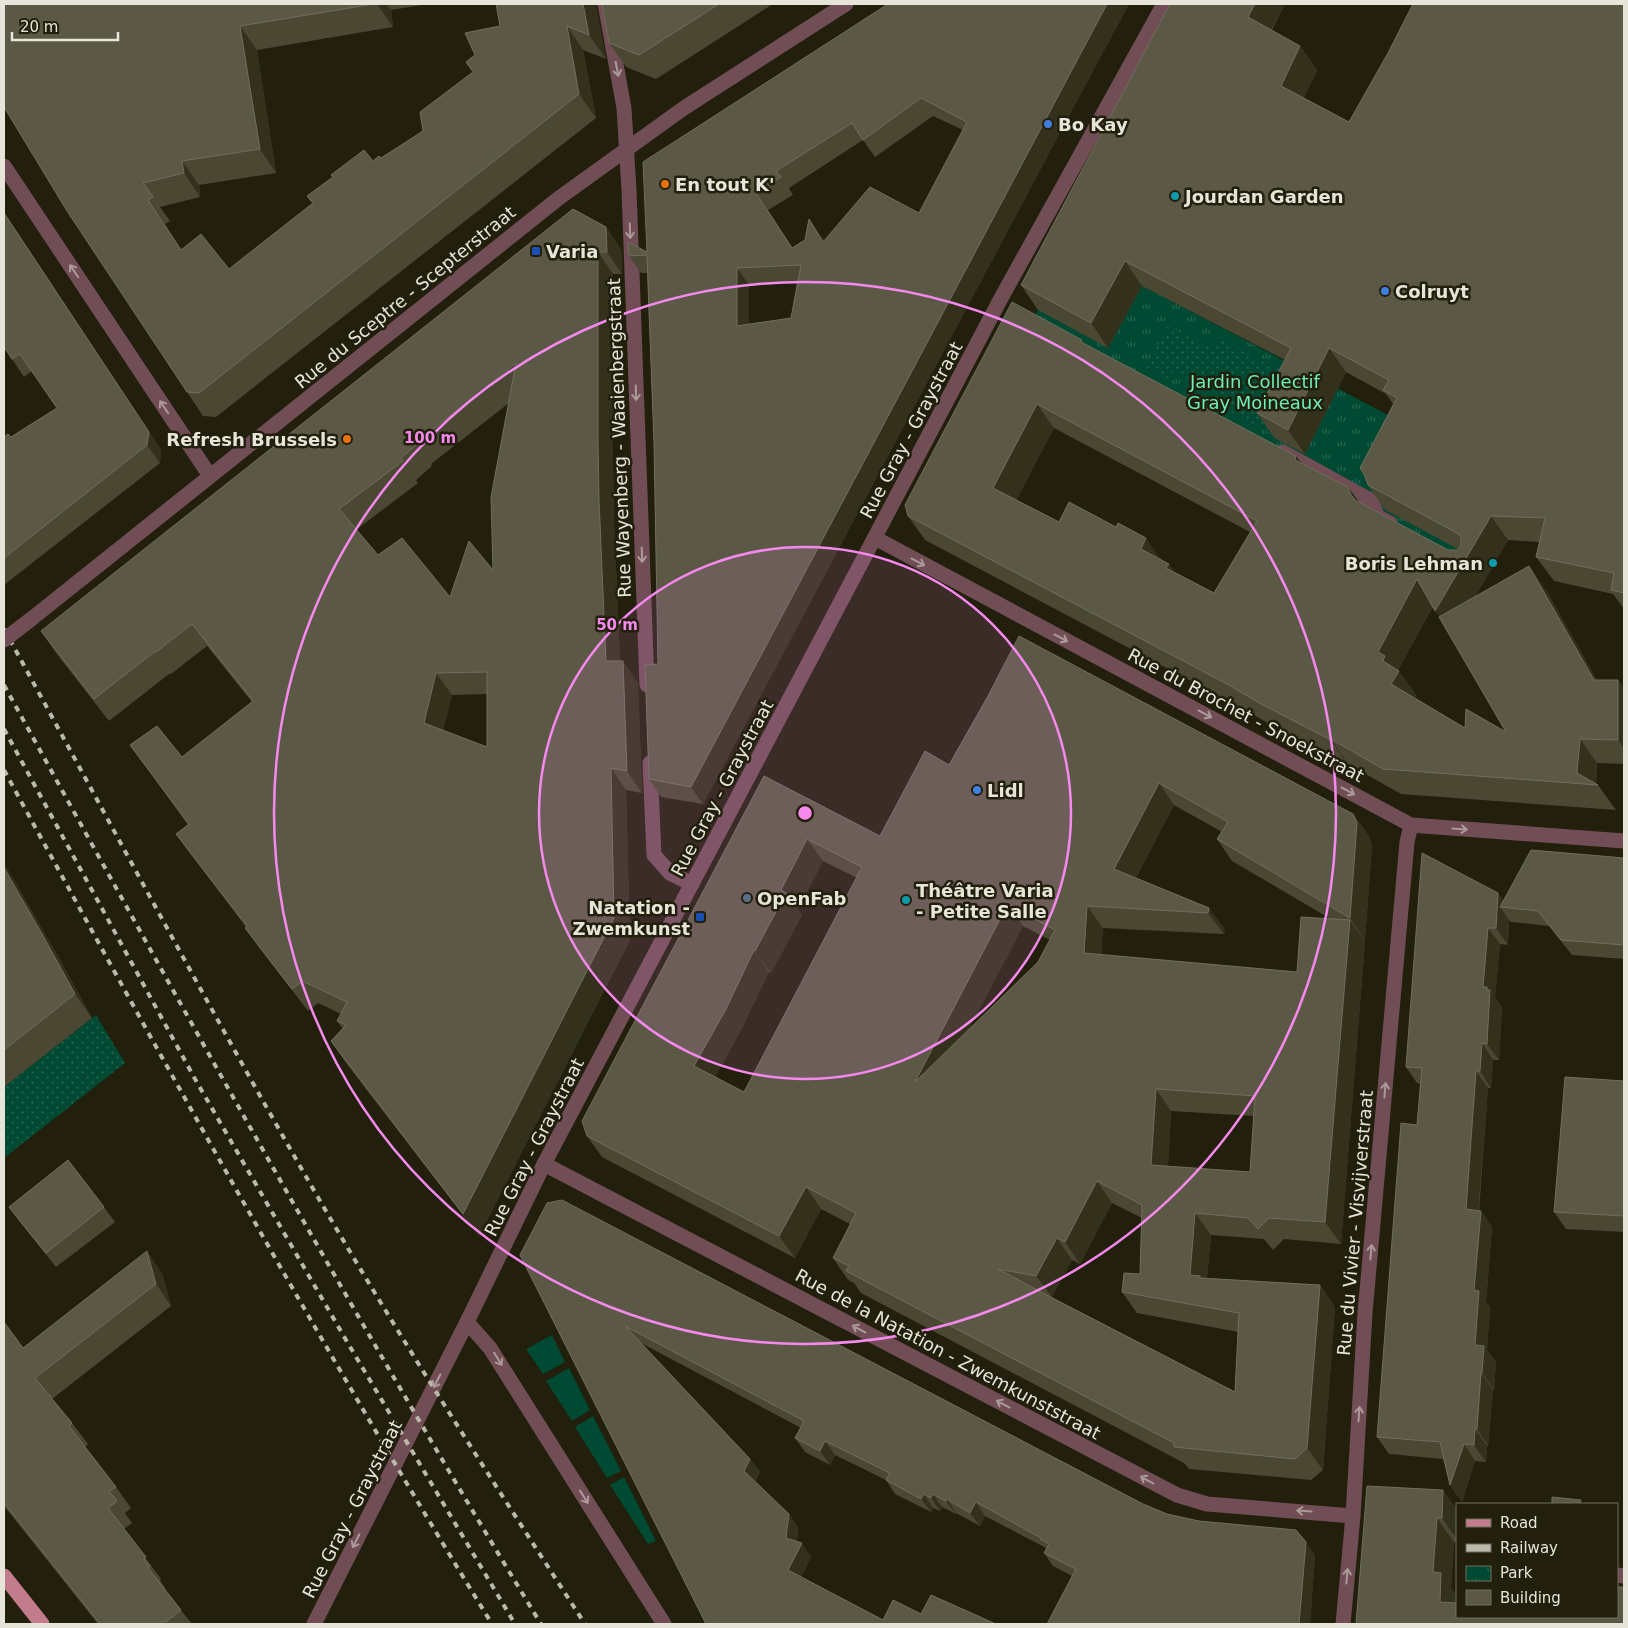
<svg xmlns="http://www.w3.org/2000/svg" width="1628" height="1628" font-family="'DejaVu Sans',sans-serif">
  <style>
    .grass { fill: #004a33 }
    .park { fill: url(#park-tufts) }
    .garden { fill: url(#garden-dots) }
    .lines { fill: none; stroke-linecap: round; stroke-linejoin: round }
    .minor { stroke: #714e56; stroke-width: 15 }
    .major { stroke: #c37c8d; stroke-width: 15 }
    .rail { stroke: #bbb9ac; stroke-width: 4; stroke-dasharray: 6 6; stroke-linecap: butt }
    .minor-bridge { stroke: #714e56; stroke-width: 15 }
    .wall { fill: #4a4733; fill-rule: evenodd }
    .shaded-wall { fill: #33301c }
    .building { fill: #5b5845; stroke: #716e5c; fill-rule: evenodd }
    .oneway { stroke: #ac9a98 }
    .ring { fill: none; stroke: #f689ee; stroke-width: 2.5 }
    .shop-dot { fill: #3f7fe0; stroke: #221f0c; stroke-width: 2 }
    .food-dot { fill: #e8710a; stroke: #221f0c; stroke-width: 2 }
    .culture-dot { fill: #0f9aa8; stroke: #221f0c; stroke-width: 2 }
    .transit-dot { fill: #1a4fb4; stroke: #221f0c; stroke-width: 2 }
    .service-dot { fill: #5c6f8a; stroke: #221f0c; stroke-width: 2 }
    .labels { text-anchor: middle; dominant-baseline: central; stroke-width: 5; stroke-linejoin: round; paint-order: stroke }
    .poi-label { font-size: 18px; font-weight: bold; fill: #e7e5d9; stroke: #221f0c; text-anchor: start }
    .street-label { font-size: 18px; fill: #e7e5d9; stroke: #221f0c }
    .park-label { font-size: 18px; fill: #6defbb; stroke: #221f0c }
    .centre { fill: #f689ee; stroke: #221f0c; stroke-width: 2.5 }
    .ring-label { font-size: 15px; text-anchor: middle; font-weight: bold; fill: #f689ee; stroke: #221f0c; stroke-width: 5; stroke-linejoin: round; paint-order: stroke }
  </style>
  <defs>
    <pattern id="park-tufts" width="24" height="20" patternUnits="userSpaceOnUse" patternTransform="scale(1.25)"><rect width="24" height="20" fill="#004a33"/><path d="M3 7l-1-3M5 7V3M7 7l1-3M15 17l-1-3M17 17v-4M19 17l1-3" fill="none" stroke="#256450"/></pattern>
    <pattern id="garden-dots" width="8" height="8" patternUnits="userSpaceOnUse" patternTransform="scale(1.25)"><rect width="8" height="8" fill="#004a33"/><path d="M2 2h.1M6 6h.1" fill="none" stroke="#256450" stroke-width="1.8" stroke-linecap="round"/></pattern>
  </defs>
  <rect width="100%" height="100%" fill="#221f0c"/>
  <g class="grass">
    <path d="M552,1335l13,27 -22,12 -17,-25z"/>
    <path d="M569,1368l21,42 -18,11 -26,-40z"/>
    <path d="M593,1416l28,55 -14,7 -32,-51z"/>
    <path d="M624,1477l32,64 -8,3 -38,-59z"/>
  </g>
  <path class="park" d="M1070,248l322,169 107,138 -31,43 -440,-269z"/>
  <g class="garden">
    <path d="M1168,326l44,23 6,-11 79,42 -8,63 -79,-42 5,-9 -41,-22 -5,9 -23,-12z"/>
    <path d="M96,1015l29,48 -121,95v-71z"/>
  </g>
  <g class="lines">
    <g class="minor">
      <path d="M605,4l19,104 5,82 18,495"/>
      <path d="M4,166l206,310"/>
      <path d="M1283,452l89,49 5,15 13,7"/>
      <path d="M875,538l536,287 213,16"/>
      <path d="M30,620l529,-422 125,-90 162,-104"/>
      <path d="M650,763l4,92 16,18 22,11"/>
      <path d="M544,1164l633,331 30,9 146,12"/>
      <path d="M467,1322l23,26 174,276"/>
      <path d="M1617,1575l7,1"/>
      <path d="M314,1624l153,-302 77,-158 456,-864 164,-296"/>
      <path d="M1343,1624l10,-108 12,-203 42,-471 4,-17"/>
    </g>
    <path class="major" d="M4,1576l38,48"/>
    <g class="rail">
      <path d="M4,629c102,186 202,374 308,558 86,149 180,293 273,437"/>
      <path d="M4,685c174,316 349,631 537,939"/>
      <path d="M4,729l191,350 151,261 169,284"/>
      <path d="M4,770c157,288 316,575 488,854"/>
    </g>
    <path class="minor-bridge" d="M4,640l26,-20"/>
  </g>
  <g class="wall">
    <path d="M4,4h424l-37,6 2,17 -136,23 19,123 -77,12 1,12 -40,10 10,14 -5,3 16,26 48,19 84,-65 -6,-8 66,-35 8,-3 42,-27 50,-59 2,-17 25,-29 96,-20 10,53 -23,-9 13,68 -380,299 -13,-1 -16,-24z"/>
    <path d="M602,4h171l-117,75 -30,-12 -17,-24z"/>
    <path d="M888,4h241l-56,104 -370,696 -42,-7 -12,-18 9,-115 -4,-221 -7,-170h-6l-12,-17 18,-4zM933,116l30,14 -44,83 -95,27 -3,-4 -29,12 -24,-38 25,-15 -4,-7 74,-48 12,17zM797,283l-6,35 -42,6v-39z"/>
    <path d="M1170,4h115l-13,26 28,16 17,24 -13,28 45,24 275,-118v605l-11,-15 -59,-13 -18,-24 4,-15 -32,-2 -33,57 71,-7 51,90 27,8v76l-27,-1 -1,21 2,1 18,25 -215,-16 -53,-30v1l-70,-36 -34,-20 -319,-169 -17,-24 177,-172 211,112 6,7 46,24 11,15 89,48h9l1,-1 -73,-39 -17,-25 -4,-10 -4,-7 33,-64 -7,-10 -40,-22 -41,82 -31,-16 -17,-25 28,-53 -143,-74 -34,62 -70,-38 -17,-25zM1054,428l196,104 -36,61 -40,-21 -5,-8 -7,-3 -103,-39 -43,-22zM1433,606l7,11 66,115 -41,-4 -50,-30 1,-3 -18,-25z"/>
    <path d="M4,212l157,238 -1,13 -156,122v-148h7l46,-29 -25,-37 -8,6 -20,-30z"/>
    <path d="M606,227l15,22 1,25h-9v190l1,58 6,139 18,22 4,110 -16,-3 4,150 -151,296 -133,-173 -15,-22 12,-12 -6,-8 4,-7 -23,-11 -10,8 -47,-61 -16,-22 1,-1 -54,-71 -16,-22 12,-9 -58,-80 52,12 70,-55 -45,-56 -36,28h-2l-60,47 -53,-68 -15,-22zM509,403l-16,167 -43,27 -72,-42 -22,-25 62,-47 -2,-3 16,-14 -1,-2zM487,694v53l-44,-17 9,-35z"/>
    <path d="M988,696l365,118 15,21 4,10 -7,95 -3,-2 3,3 -24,303 -57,-5 -11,11 -9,-11 -53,-4 -4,43 113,7 15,22 -12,163 -12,10 -122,-11 -5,-6 -323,-170 -7,-10 -6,-3 -15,-22 17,-34 -29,-15 -26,49 -193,-101 -15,-21 177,-360 116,60 69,-71zM1174,805l48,27 -5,7 15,22 97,57 -32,54 -196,-17 2,-27 121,6 1,-4 -16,-22 -73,-30zM823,861l34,17 -113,214 -29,-15 26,-47 28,-58 2,1 31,-58 -4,-6zM1023,926l27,14 -12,22 -69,67zM1171,1111l83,5 -4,56 -82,-6zM1112,1203l30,15 -2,56 -18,18 15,21 101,19 -3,60 -183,-95 20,-37 8,4z"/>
    <path d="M1624,858v101l-52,-4 -23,-29 -38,-4 -2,-2 -1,25 -8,-1 -5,53 7,10 -3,53h-6l-2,28h-3l-9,123h2l11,16 -6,75 4,5 -3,43 9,12 -2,28h-1l-5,56h-1l-1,16 -11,-1 -13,41 -12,-17 -7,-26 -54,-5 -12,-17 40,-312 3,-41 -3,-1 -11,-16 92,-174 5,8z"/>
    <path d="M4,863l55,95 33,60 -88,69z"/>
    <path d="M1624,1081v151l-58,-3 -12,-17z"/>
    <path d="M9,1207h95l11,15 -59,45 -37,-46z"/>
    <path d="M520,1255l623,249 24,10 148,41 -5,69h-263l25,-48 -19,-10 -9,-13 2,-5 -61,-32 -5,10 -24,-13v1l-14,-7 -2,4 -7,-3 -2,4 -36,-18 -9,-14 -51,-25 -5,10 -25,-13 -10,-14 6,-10 -160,-85 109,116 10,13 -5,10 34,32 9,13 -1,14 14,16 -10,20 82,43 38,-6 75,10h-290z"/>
    <path d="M162,1273l9,33 -119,93 20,24 16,21 -3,3 31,40 15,21 -6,5 7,10 -8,6 37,50 -1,1 5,8v1l16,21 11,14h-94l-94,-118v-184l19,26z"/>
    <path d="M1367,1486l90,23v33h-3l-3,45 6,30h160l7,7h-268z"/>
  </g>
  <g class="shaded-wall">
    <path d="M377,4h9l5,6 2,17z"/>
    <path d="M583,4h13l10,55 -17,-24z"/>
    <path d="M1107,4h22l-56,104 -370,696 -12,-17z"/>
    <path d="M1255,4h30l-20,37 -17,-24z"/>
    <path d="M240,26l17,24 19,123 -16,-24z"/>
    <path d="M567,26l16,24 13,68 -17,-24z"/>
    <path d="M1300,46l17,24 -19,40 -17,-24z"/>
    <path d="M182,161l17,24 1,12 -16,-24z"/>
    <path d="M756,193l12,17 36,55 -12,-17z"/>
    <path d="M148,200l17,24 32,50 -16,-24z"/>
    <path d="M4,212l157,238 -1,13 -13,-18z"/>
    <path d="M809,219l12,17 14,23 -12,-17z"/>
    <path d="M606,227l15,22 1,25 -15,-22z"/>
    <path d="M598,252l15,22v190l1,58 7,161 -15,-22 -7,-161 -1,-58z"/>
    <path d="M1125,261l17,25 -34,62 -17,-25z"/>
    <path d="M737,268l12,17v58l-12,-17z"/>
    <path d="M1329,348l17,24 -41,82 -17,-24z"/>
    <path d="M1037,404l17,24 -44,85 -17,-25z"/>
    <path d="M1296,456l17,24 -18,-20z"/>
    <path d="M1348,487l18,24 -15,-16z"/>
    <path d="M1491,516l17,24 -55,95 -18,-24z"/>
    <path d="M1146,538l17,25 -22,-14z"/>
    <path d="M1169,564l17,25 -20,-21z"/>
    <path d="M1529,566l17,24 65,115 -17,-25z"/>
    <path d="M1417,579l17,24 -37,70 2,-2 17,24 -8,13 -17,-24 -13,-32z"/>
    <path d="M623,661l15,22 4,110 -15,-22z"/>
    <path d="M436,673l16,22 -13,50 -15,-22z"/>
    <path d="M1618,680l6,8v61l-6,-9z"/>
    <path d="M1331,739l17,25v1l-17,-25z"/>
    <path d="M1580,739l17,24 -1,22 -19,-12z"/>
    <path d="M611,768l15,22 4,150 -151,296 -16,-22z"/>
    <path d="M1159,783l15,22 -45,86 -15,-22z"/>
    <path d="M1353,814l15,21 4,10 -7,95 -15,-22z"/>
    <path d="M807,839l16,22 -25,48 4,6 -31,58 -16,-22 26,-61z"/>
    <path d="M4,863l55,95 33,60 -17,-24 -71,-126z"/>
    <path d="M1498,893l10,15 -8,-1 9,13 -1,25 -12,-17z"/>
    <path d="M1008,904l15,22 -93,178 -15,-22z"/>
    <path d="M1087,906l16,22 -4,47 -15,-22z"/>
    <path d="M1209,908l16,22 -1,4 -16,-21z"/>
    <path d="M1350,920l15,21 -24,303 -16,-22z"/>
    <path d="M1488,928l12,16 -5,53 7,10 -3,53 -12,-16 -4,-57z"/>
    <path d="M754,950l15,22 -28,58 -31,57 -16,-21z"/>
    <path d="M1482,1043l11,17 -2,28 -11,-17z"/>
    <path d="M1476,1071l12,17 -11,138 -11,-17z"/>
    <path d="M1156,1089l15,22 -4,76 -16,-22z"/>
    <path d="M1097,1181l15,22 -32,61 -15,-22z"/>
    <path d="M806,1187l15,22 -26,49 -16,-22z"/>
    <path d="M1481,1211l11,16 -6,75 4,5 -3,43 9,12 -2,28 -12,-17 -7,-28 -1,-55z"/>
    <path d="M1195,1213l16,22 -5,50 -16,-10z"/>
    <path d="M1057,1238l15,22 -20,37 -16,-21z"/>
    <path d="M147,1251l15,22 9,33 -15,-22z"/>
    <path d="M1320,1285l15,22 -12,163 -16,-22z"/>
    <path d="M1481,1373l12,17 -5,56 -11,-17z"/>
    <path d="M1475,1429l12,17 -1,16 -12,-17z"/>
    <path d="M825,1441l10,14 -5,10 -10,-14z"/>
    <path d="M1464,1444l11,17 -13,41 -12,-17z"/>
    <path d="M750,1459l10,13 -7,13 -9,-14z"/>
    <path d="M1443,1490l14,19v30l-15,-21z"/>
    <path d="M924,1494l9,14 -2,4 -10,-13z"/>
    <path d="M933,1494l9,13 -2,4 -9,-13z"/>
    <path d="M947,1499l9,14v1l-10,-13z"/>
    <path d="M976,1502l9,14 -5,10 -10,-13z"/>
    <path d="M789,1514l9,13 -2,24 -10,-13z"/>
    <path d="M1437,1518l17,24 -3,45 6,8v29l-17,-22 -7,-30z"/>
    <path d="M1306,1542l9,13 -5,69h-11z"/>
    <path d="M802,1543l9,14 -13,27 -10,-14z"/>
  </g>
  <g class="building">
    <path d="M4,4h370l-134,22 20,123 -78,12 2,12 -41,10 10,14 -5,3 33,50 20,-16 28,35 84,-66 -6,-7 26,-19 -2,-2 33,-25 9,11 6,-5 2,2 42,-27 -3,-19 53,-40 -7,-10 9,-7 -10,-22 35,-7 -4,-22h87l6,31 -22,-9 12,68 -380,299 -12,-1 -120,-181 -63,-104z"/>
    <path d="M602,4h117l-80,51 -30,-12z"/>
    <path d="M888,4h219l-416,783 -42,-8 -4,-114 13,-1 -4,-221 -7,-188 -18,1 -1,-14 19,10 -4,-90zM921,98l46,24 -48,91 -49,-26 -47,55 -14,-23 -4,21 -13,8 -36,-55 25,-16 -5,-6 76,-48 11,17zM801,265l-10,53 -54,8v-58z"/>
    <path d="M1170,4h85l-7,13 52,29 -19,40 68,36 39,-69 25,-49h211v589l-13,-3 3,-17 -78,-16 9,-39 -54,-2 -56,95 -18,-32 -39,73 7,4 -2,5 16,10 -8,13 74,44 1,-19 40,23 -67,-115 90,-51 65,114h24v60l-38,-1 -3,34 21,12 -215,-16 -52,-30v1l-70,-36 -34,-20 -319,-168 -3,-11 107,-203 70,38 -1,2 215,114 -1,4 53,27 3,8 4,5 93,50h9l4,-4v-9l-4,-4 -89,-48 -4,-11 -4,-6 37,-70 -14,-8 6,-10 -60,-32 -41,82 -31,-17 34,-65 -166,-87 -34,62 -70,-38zM1037,404l220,117 -43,72 -48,-25 3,-4 -28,-15 5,-11 -28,-15 -2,4 -47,-25 -10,20 -66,-34z"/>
    <path d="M573,209l33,18 1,25h-9v190l1,58 7,161h17l4,110 -16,-3 3,150 -151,296 -132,-173 15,-16 -9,-4 10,-19 -45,-21 -10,8 -47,-61 2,-2 -71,-92 13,-10 -59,-79 27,-19 25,31 71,-56 -61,-77 -36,28h-2l-60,47 -53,-68zM516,363l-25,134 2,73 -24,-29 -19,56 -48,-59 -24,17 -39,-46 64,-48 -2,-3 16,-14 -1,-1zM487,672v75l-63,-24 12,-50z"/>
    <path d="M4,213l145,219 -2,13 -143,113v-121l4,-3 3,3 46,-29 -37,-54 -8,5 -8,-12z"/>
    <path d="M1019,636l334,178 4,9 -7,95 -133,-79 11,-17 -69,-39 -45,86 95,39 -1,5 -121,-7 -3,47 213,19 4,-55 49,3 -25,302 -56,-4 -11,11 -10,-11 -53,-5 -5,62 10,1v2l120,7 -13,163 -12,11 -121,-12v-4l-328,-172 3,-5 -16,-8 23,-45 -50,-26 -27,49 -192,-100 -5,-15 182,-345 116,60 45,-85 24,14 39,-69zM807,839l55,28 -118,225 -50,-26 32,-57 28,-59 1,1 31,-58 -5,-3zM1008,904l47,26 -17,32 -123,120zM1156,1089l99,7 -5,76 -99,-7zM1097,1181l45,24 -2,69 -16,-1 -2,19 117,21 -4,79 -181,-93 -56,-30 38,7 21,-38 8,4z"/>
    <path d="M1531,850l93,8v87l-63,-5 -23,-29 -38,-4z"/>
    <path d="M1422,853l76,40 -2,35h-8l-5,59h4v3h3l-3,54 -5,-1 -2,28h-4l-10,138 15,2 -7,79 5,1 -4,54 9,1 -2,27h-1l-4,56h-2l-1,16 -10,-1 -14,41 -10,-43 -63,-5 24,-314 16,2 5,-57 -16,-1z"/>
    <path d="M4,868l38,66 33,60 -71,56z"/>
    <path d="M1565,1077l59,4v135l-70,-4z"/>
    <path d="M68,1160l36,47 -58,46 -37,-46z"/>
    <path d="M562,1200l581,304 24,10 32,7 97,9 10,12 -7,82h-252l29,-55 -32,-16 5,-9 -9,-5 1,-1 -65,-36 -6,11 -23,-14 -1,2 -13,-7 -2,4 -7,-4 -3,5 -35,-19 4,-7 -65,-32 -5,10 -25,-13 9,-17 -179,-95 125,133 -6,12 45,43 -3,24 16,5 -14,27 95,50 10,-20 28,14 10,-19 65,29h-290l-186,-369 27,-52z"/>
    <path d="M147,1251l9,33 -121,94 37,45 -3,3 47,61 -7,4 8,10 -9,7 38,49 -2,2 6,7 -2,2 33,42 -15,12 -3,-1 -3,3h-60l-96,-121v-181l19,26z"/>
    <path d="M1367,1486l76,4 -1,28h-5l-4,54 8,1 -1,29 17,1v14h160v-30h7v37h-268z"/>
    <path d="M1552,1497l29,3 -1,4h-28z"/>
  </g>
  <defs><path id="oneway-shaft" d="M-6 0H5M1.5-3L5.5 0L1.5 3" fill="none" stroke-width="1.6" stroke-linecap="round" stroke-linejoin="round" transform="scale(1.25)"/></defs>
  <g class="oneway">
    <use href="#oneway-shaft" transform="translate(617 69) rotate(79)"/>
    <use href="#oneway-shaft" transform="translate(630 231) rotate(88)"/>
    <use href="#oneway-shaft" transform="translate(74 271) rotate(-124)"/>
    <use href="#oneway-shaft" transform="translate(636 393) rotate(88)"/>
    <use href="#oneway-shaft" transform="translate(164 407) rotate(-124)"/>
    <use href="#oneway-shaft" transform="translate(642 555) rotate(88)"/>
    <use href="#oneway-shaft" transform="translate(918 562) rotate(28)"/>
    <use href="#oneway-shaft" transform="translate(1061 638) rotate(28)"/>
    <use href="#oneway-shaft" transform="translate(1205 714) rotate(28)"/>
    <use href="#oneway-shaft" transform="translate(1348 791) rotate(28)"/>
    <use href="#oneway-shaft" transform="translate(1460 829) rotate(4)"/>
    <use href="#oneway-shaft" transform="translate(1385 1090) rotate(-85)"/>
    <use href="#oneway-shaft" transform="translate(1371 1252) rotate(-85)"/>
    <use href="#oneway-shaft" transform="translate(859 1329) rotate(-152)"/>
    <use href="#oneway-shaft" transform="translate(498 1359) rotate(58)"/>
    <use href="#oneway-shaft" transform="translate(437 1381) rotate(117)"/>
    <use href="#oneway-shaft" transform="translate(1003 1404) rotate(-152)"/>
    <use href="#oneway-shaft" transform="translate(1359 1414) rotate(-86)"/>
    <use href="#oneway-shaft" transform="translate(1147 1480) rotate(-152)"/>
    <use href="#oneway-shaft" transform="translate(584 1497) rotate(58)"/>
    <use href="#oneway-shaft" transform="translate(1304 1511) rotate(-176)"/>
    <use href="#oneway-shaft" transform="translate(356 1541) rotate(117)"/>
    <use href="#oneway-shaft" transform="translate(1347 1576) rotate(-85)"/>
  </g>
  <circle cx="805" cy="813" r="266" fill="#f689ee" fill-opacity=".12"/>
  <g class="ring">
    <circle cx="805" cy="813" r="266"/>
    <circle cx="805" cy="813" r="531"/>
  </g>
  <g class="shop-dot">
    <circle cx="1048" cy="124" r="5"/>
    <circle cx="1385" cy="291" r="5"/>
    <circle cx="977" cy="790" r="5"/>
  </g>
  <g class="food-dot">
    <circle cx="665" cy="184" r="5"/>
    <circle cx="347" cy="439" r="5"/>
  </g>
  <g class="culture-dot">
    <circle cx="1175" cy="196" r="5"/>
    <circle cx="1493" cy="563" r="5"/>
    <circle cx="906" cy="900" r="5"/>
  </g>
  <g class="transit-dot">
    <rect x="531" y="246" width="10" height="10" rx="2.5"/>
    <rect x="695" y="912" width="10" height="10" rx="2.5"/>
  </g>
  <circle class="service-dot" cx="747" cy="898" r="5"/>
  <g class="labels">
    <g class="poi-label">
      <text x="1058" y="124">Bo Kay</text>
      <text x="675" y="184">En tout K'</text>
      <text x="1185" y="196">Jourdan Garden</text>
      <text x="546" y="251">Varia</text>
      <text x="1395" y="291">Colruyt</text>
      <text x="337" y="439" text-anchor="end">Refresh Brussels</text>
      <text x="1483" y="563" text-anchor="end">Boris Lehman</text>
      <text x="987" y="790">Lidl</text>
      <text x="916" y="890">Théâtre Varia<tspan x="916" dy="21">- Petite Salle</tspan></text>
      <text x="757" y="898">OpenFab</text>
      <text x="690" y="907" text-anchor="end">Natation -<tspan x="690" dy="21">Zwemkunst</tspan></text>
    </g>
    <g class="street-label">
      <text transform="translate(405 297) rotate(-39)">Rue du Sceptre - Scepterstraat</text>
      <text transform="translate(911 430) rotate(-62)">Rue Gray - Graystraat</text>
      <text transform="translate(619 438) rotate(-92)">Rue Wayenberg - Waaienbergstraat</text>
      <text transform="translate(1246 715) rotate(28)">Rue du Brochet - Snoekstraat</text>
      <text transform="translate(722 788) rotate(-62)">Rue Gray - Graystraat</text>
      <text transform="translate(534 1147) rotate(-63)">Rue Gray - Graystraat</text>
      <text transform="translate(1355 1223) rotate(-85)">Rue du Vivier - Visvijverstraat</text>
      <text transform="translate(948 1354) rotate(28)">Rue de la Natation - Zwemkunststraat</text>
      <text transform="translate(352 1509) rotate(-63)">Rue Gray - Graystraat</text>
    </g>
    <g class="park-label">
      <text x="1255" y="381">Jardin Collectif<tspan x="1255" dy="21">Gray Moineaux</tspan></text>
    </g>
  </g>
  <circle cx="805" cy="813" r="8" class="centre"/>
  <g class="ring-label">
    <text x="430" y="443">100 m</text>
    <text x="617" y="630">50 m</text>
  </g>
  <rect width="1628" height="1628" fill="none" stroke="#e7e5d9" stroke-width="10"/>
  <rect x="1456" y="1503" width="162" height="115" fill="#221f0c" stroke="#716e5e"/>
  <rect x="1466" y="1519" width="25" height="8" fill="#c37c8d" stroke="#716e5e"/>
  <text x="1500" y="1528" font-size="15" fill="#e7e5d9">Road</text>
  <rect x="1466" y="1544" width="25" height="8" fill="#bbb9ac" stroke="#716e5e"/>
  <text x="1500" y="1553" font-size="15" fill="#e7e5d9">Railway</text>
  <rect x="1466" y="1566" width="25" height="15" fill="url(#park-tufts)" stroke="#716e5e"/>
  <text x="1500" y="1578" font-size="15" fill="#e7e5d9">Park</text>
  <rect x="1466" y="1590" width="25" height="15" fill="#5b5845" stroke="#716e5e"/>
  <text x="1500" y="1603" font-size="15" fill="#e7e5d9">Building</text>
  <path d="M12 32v8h106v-8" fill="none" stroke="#e7e5d9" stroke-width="2.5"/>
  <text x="20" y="32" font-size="15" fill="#e7e5d9" stroke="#221f0c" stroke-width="4" paint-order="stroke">20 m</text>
</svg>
